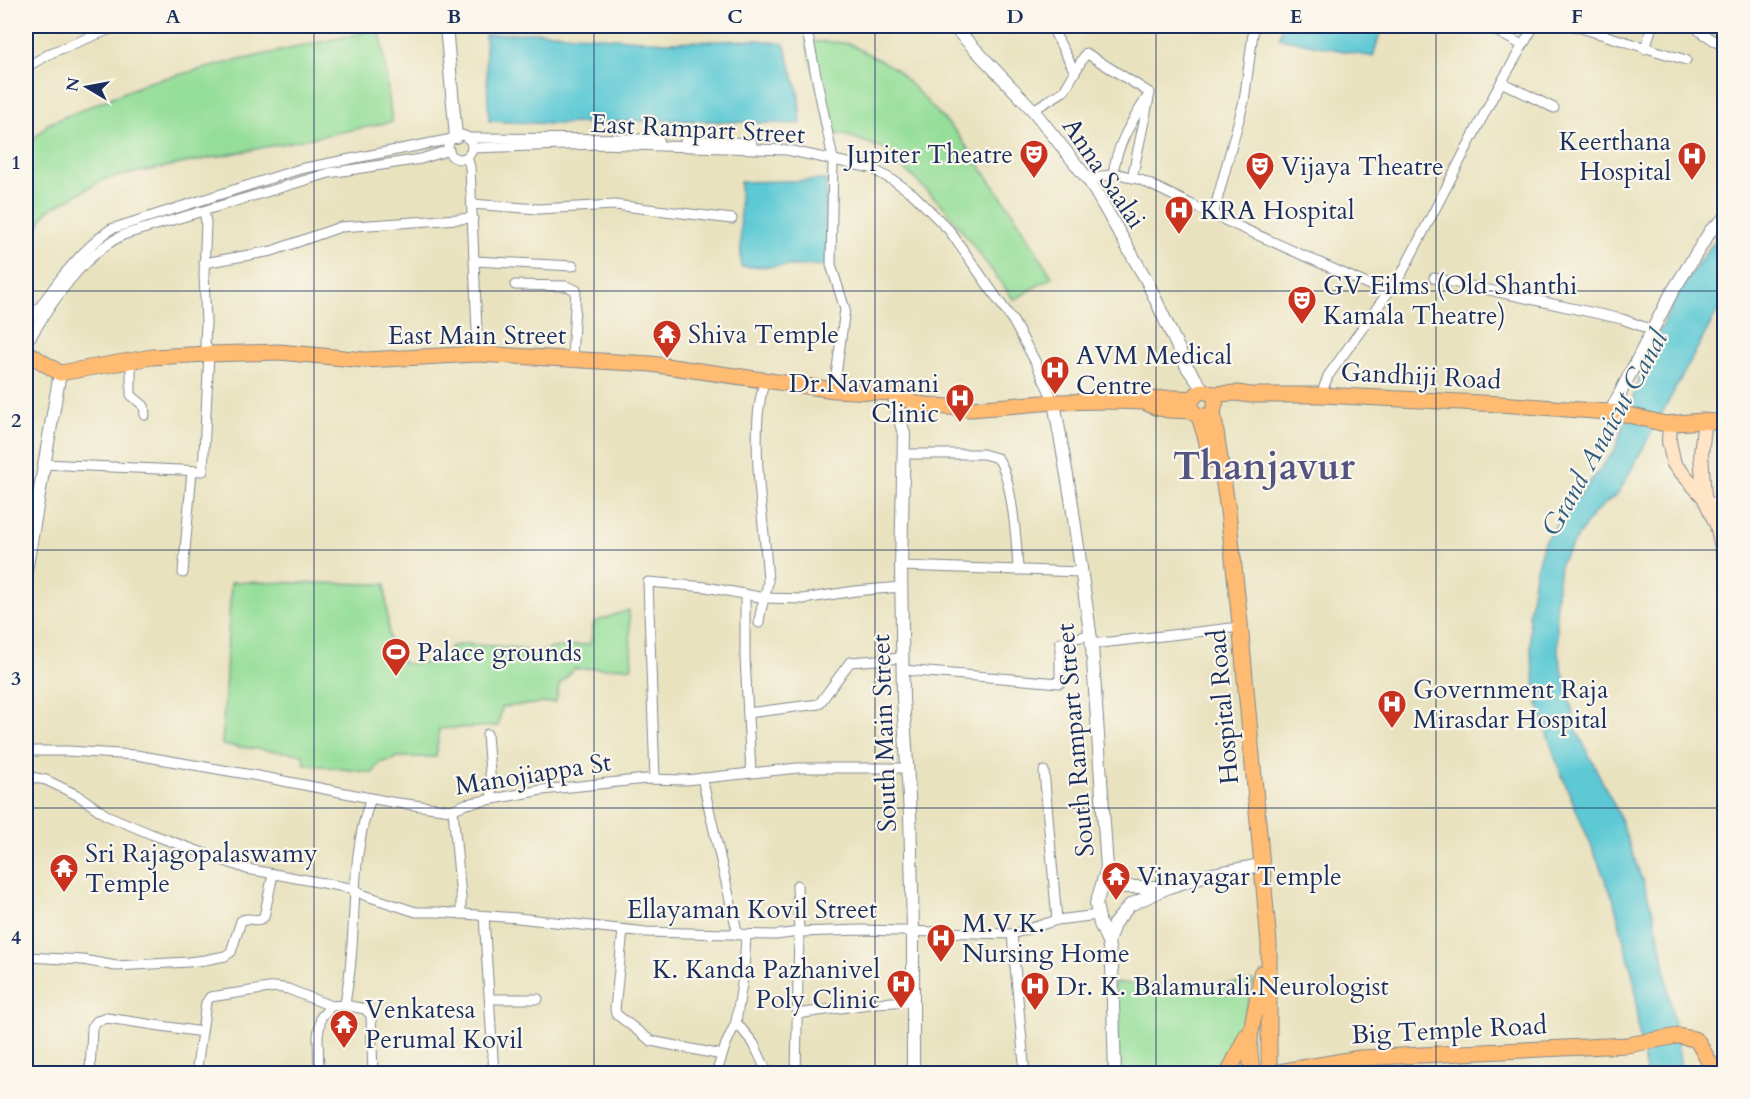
<svg xmlns="http://www.w3.org/2000/svg" width="1750" height="1099" font-family="Cardo,serif">
  <style>
    .green { fill: #94de99; stroke: #58867c; stroke-width: 1.5 }
    .water { fill: #5dc9d4; stroke: #3c7c99; stroke-width: 1.5 }
    .lines { fill: none; stroke-linecap: round; stroke-linejoin: round }
    .minor-casing { stroke: #82888e; stroke-width: 11 }
    .tertiary-casing { stroke: #82888e; stroke-width: 14 }
    .secondary-casing { stroke: #82888e; stroke-width: 16 }
    .primary-casing { stroke: #82888e; stroke-width: 17 }
    .minor { stroke: #fff; stroke-width: 9 }
    .tertiary { stroke: #fff; stroke-width: 12 }
    .secondary { stroke: #ffe4c6; stroke-width: 14 }
    .primary { stroke: #ffbb71; stroke-width: 15 }
    .grid { fill: none; stroke: #1b2f5e; stroke-width: 1.5; stroke-opacity: 0.55 }
    .labels { text-anchor: middle; dominant-baseline: central; stroke-width: 4.5; stroke-linejoin: round; paint-order: stroke }
    .street-label { font-size: 26px; fill: #1b2f5e; stroke: #fbf7ec }
    .poi-label { font-size: 26px; fill: #1b2f5e; stroke: #fbf7ec; text-anchor: start }
    .water-label { font-size: 27px; font-style: italic; fill: #2f5d81; stroke: #fbf7ec }
    .town-label { font-size: 38px; font-weight: bold; fill: #535480; stroke: #fbf7ec }
    .neatline { fill: none; stroke: #1b2f5e; stroke-width: 2 }
    .grid-label { font-size: 20px; text-anchor: middle; font-weight: bold; fill: #1b2f5e }
  </style>
  <rect width="100%" height="100%" fill="#fbf7ec"/>
  <filter id="ink" filterUnits="userSpaceOnUse"><feTurbulence type="fractalNoise" baseFrequency=".0167" numOctaves="2"/><feDisplacementMap in="SourceGraphic" scale="12" xChannelSelector="R" yChannelSelector="G"/><feConvolveMatrix kernelMatrix="1 2 1 2 8 2 1 2 1" color-interpolation-filters="sRGB"/></filter>
  <filter id="wash" filterUnits="userSpaceOnUse"><feTurbulence type="fractalNoise" baseFrequency=".008" numOctaves="4" result="noise"/><feDisplacementMap in="SourceGraphic" scale="24" xChannelSelector="R" yChannelSelector="G"/><feGaussianBlur stdDeviation="1.35" result="paint"/><feColorMatrix in="noise" values="0 0 0 0 0 0 0 0 0 0 0 0 0 0 0 0 0 1.4 0 .05"/><feComposite in="paint" operator="in"/></filter>
  <g filter="url(#wash)">
    <rect width="100%" height="100%" fill="#e9e2bf"/>
    <g class="green">
      <path d="M380,29l12,93 -287,57 -58,32 -21,36v-100l22,-23 101,-42 86,-21z"/>
      <path d="M806,41l42,2 48,26 61,64 56,80 39,64 -38,23 -69,-92 -63,-60 -33,-12 -19,-3z"/>
      <path d="M231,582l154,2 5,70 16,10 45,-3 -1,-14 13,-3 45,3 29,6 15,-5 38,-4 4,-22 35,-12 3,57 -58,2 -15,16 -3,17 -54,5 -4,19 -59,3 -3,28h-41v2l-16,4 -6,10 -68,-9 -2,-10 -81,-9z"/>
      <path d="M1254,981c-8,33 -19,63 -34,93l-102,-1 -4,-90 89,4z"/>
    </g>
    <g class="water">
      <path d="M1282,26h100l-9,31 -94,-19z"/>
      <path d="M539,32l126,10 94,-2 25,4 14,47 3,33 -129,-4 -118,4 -65,-3 -4,-86z"/>
      <path d="M826,180l1,85 -86,2 -1,-85z"/>
      <path d="M1724,230v69l-105,193 -26,22 -33,49 -4,40 2,51 20,79 40,80 33,92 10,40 21,128h-36l-8,-45 -3,-44 -22,-86 -55,-132 -19,-57 -8,-54 -2,-41 6,-40 9,-33 71,-91 28,-83 35,-74 27,-39z"/>
    </g>
  </g>
  <g filter="url(#ink)">
    <g class="lines">
      <g class="minor-casing">
        <g id="minor">
          <path d="M806,26l27,133 -2,106 14,44 -11,81"/>
          <path d="M1051,26l24,46"/>
          <path d="M1487,26l35,19"/>
          <path d="M1574,26l112,34"/>
          <path d="M1699,26l-1,4 26,17"/>
          <path d="M1645,49l7,-23"/>
          <path d="M26,67l27,-15 65,-26"/>
          <path d="M1501,82l53,26"/>
          <path d="M1033,110l31,-19 22,-38 64,40 -18,85"/>
          <circle cx="460" cy="147" r="12"/>
          <path d="M467,138l192,1"/>
          <path d="M685,140l67,3"/>
          <path d="M472,148l128,-4 187,6 84,18 25,14 17,12 36,36 64,91 22,40 19,41"/>
          <path d="M467,157l3,10 8,187"/>
          <path d="M1113,175c3,-30 19,-54 35,-79"/>
          <path d="M1090,182l12,-6 17,-2 22,6 72,35 174,78"/>
          <path d="M472,204l66,5 77,-4 117,14"/>
          <path d="M1213,215l31,-114 10,-75"/>
          <path d="M475,261l98,5"/>
          <path d="M204,263l68,-12 68,-24 133,-9"/>
          <path d="M1434,278l188,41 30,11"/>
          <path d="M515,285l51,1 10,4 -4,68"/>
          <path d="M26,327c25,-37 49,-72 85,-98l189,-60 152,-30"/>
          <path d="M26,341l5,-4c22,-37 53,-83 92,-102l206,-62 92,-14 28,-9"/>
          <path d="M131,362v33l13,11 1,9"/>
          <path d="M1321,395l7,-19 74,-103 92,-178 40,-69"/>
          <path d="M904,454h79l14,4c15,15 20,89 21,112"/>
          <path d="M43,464l160,7 6,-117 -4,-11 1,-20 -2,-49 2,-52 -2,-11"/>
          <path d="M1706,503l18,-2"/>
          <path d="M901,566l180,6"/>
          <path d="M183,573l9,-102"/>
          <path d="M745,594v64l6,115"/>
          <path d="M759,623c1,-15 7,-27 9,-41 -3,-55 -14,-111 -10,-166 1,-12 4,-24 6,-37"/>
          <path d="M1092,644l140,-16"/>
          <path d="M903,670l157,13v-40l31,-9"/>
          <path d="M748,713l71,-9 31,-42 53,-4"/>
          <path d="M487,734l5,65"/>
          <path d="M26,751h41l69,4 122,21 133,26 60,8 15,-6 76,-14 104,-11 40,1 112,-12h109"/>
          <path d="M1044,771l13,149"/>
          <path d="M26,776l20,4 33,16 27,19 45,19 96,35 108,20 9,6 52,17h21l81,6 128,14 130,3 23,-3 63,-2 150,4 13,140"/>
          <path d="M702,778l36,157"/>
          <path d="M655,779l-7,-197 58,5 59,11 38,1 52,-8 46,-4"/>
          <path d="M371,798c-19,52 -15,107 -20,161 -1,15 -4,30 -6,46l20,4 6,6 2,59"/>
          <path d="M453,810l8,87v17"/>
          <path d="M484,916l10,158"/>
          <path d="M623,930l-8,79 1,5 35,27 71,14"/>
          <path d="M1012,934l45,-14 41,-5"/>
          <path d="M26,957l57,3 33,6 72,-4 17,-2 20,-4 6,-4 10,-31c7,-6 15,3 23,-4l9,-43"/>
          <path d="M490,999h48"/>
          <path d="M797,1014l79,-11 36,-2"/>
          <path d="M736,1022l18,22 13,28 27,2"/>
          <path d="M202,1032l4,-29 4,-6 66,-10 12,2 43,17"/>
          <path d="M90,1074l2,-47 5,-6 10,-3 95,14 -6,42"/>
          <path d="M319,1074l-1,-38 3,-19 10,-11 14,-1"/>
          <path d="M716,1074l10,-30 10,-22 8,-51 2,-36"/>
          <path d="M796,1074l3,-142 -2,-47"/>
        </g>
      </g>
      <g class="tertiary-casing">
        <g id="tertiary">
          <path d="M446,26l10,111"/>
          <path d="M953,26l80,84 57,72 57,99 40,86 17,24"/>
          <path d="M893,393l11,41 -3,132 2,132 7,116 3,117v143"/>
          <path d="M1054,402l17,96 21,148 15,222 -11,36 4,20 8,18 4,25 3,107"/>
          <path d="M1613,407l58,-113 40,-64 13,-11"/>
          <path d="M26,571l34,-198"/>
          <path d="M1107,868l7,16 11,3h42"/>
          <path d="M1108,942l6,-18 16,-19 39,-18 34,-11 58,-11"/>
        </g>
      </g>
      <g class="secondary-casing">
        <g id="secondary">
          <path d="M1702,421l2,6 -3,27 3,43 13,28 7,31"/>
          <path d="M1670,424l-1,17 5,23 30,33"/>
        </g>
      </g>
      <g class="primary-casing">
        <g id="primary">
          <path d="M26,352l34,21 92,-16 57,-3 70,-2 86,8 113,-6 173,10 183,26 59,3 24,11 19,2 36,3 82,-7 58,-1 32,1 11,5 13,3 25,1"/>
          <path d="M1212,394l4,7 -3,11 -6,5 -12,-3 -4,-7 1,-8 6,-6 6,-2 8,3 26,-1 12,2h71l179,9 121,9 44,11 37,-3 15,1"/>
          <path d="M1144,402c16,-5 30,-5 48,-3"/>
          <path d="M1213,412l15,99 12,112 29,320v130"/>
          <path d="M1199,416l7,23 4,21"/>
          <path d="M1228,1074l18,-38"/>
          <path d="M1253,1074c-10,-41 6,-63 8,-101"/>
          <path d="M1267,1074l93,-16 267,-13 51,-9 16,3 4,3 18,32"/>
        </g>
      </g>
      <use href="#minor" class="minor"/>
      <use href="#tertiary" class="tertiary"/>
      <use href="#secondary" class="secondary"/>
      <use href="#primary" class="primary"/>
    </g>
  </g>
  <path class="grid" d="M314,26v1048M594,26v1048M875,26v1048M1156,26v1048M1436,26v1048M26,291h1698M26,550h1698M26,808h1698"/>
  <defs>
    <g id="theatre-pin" transform="scale(1.5)"><path d="M0 17L-7.5 6A9.5 9.5 0 1 1 7.5 6Z" fill="#c8321e" stroke="#fbf7ec"/><path d="M-5-5.5Q0-4 5-5.5V0Q5 5 0 6Q-5 5-5 0ZM-3.3-2.5H-1v1.5H-3.3ZM1-2.5H3.3v1.5H1ZM-2.8 1Q0 5.5 2.8 1Z" fill="#fff"/></g>
    <g id="hospital-pin" transform="scale(1.5)"><path d="M0 17L-7.5 6A9.5 9.5 0 1 1 7.5 6Z" fill="#c8321e" stroke="#fbf7ec"/><path d="M-5-5h3v3.5h4V-5h3V5h-3V1.5h-4V5h-3Z" fill="#fff"/></g>
    <g id="temple-pin" transform="scale(1.5)"><path d="M0 17L-7.5 6A9.5 9.5 0 1 1 7.5 6Z" fill="#c8321e" stroke="#fbf7ec"/><path d="M0-6L5-2H3V0L6.5 2.5H4V6H1.5V3h-3V6H-4V2.5H-6.5L-3 0V-2H-5Z" fill="#fff"/></g>
    <g id="stadium-pin" transform="scale(1.5)"><path d="M0 17L-7.5 6A9.5 9.5 0 1 1 7.5 6Z" fill="#c8321e" stroke="#fbf7ec"/><path d="M0-5a6.5 5 0 1 0 0 10a6.5 5 0 1 0 0-10ZM-3.5-1.8h7v3.6h-7Z" fill="#fff"/></g>
  </defs>
  <g fill-rule="evenodd">
    <use href="#theatre-pin" x="1034" y="154"/>
    <use href="#hospital-pin" x="1692" y="156"/>
    <use href="#theatre-pin" x="1260" y="166"/>
    <use href="#hospital-pin" x="1179" y="210"/>
    <use href="#theatre-pin" x="1302" y="300"/>
    <use href="#temple-pin" x="667" y="334"/>
    <use href="#hospital-pin" x="1055" y="370"/>
    <use href="#hospital-pin" x="960" y="398"/>
    <use href="#stadium-pin" x="396" y="652"/>
    <use href="#hospital-pin" x="1392" y="704"/>
    <use href="#temple-pin" x="64" y="868"/>
    <use href="#temple-pin" x="1116" y="876"/>
    <use href="#hospital-pin" x="941" y="938"/>
    <use href="#hospital-pin" x="901" y="984"/>
    <use href="#hospital-pin" x="1035" y="986"/>
    <use href="#temple-pin" x="344" y="1024"/>
  </g>
  <g class="labels">
    <g class="street-label">
      <text transform="translate(698 129) rotate(3)">East Rampart Street</text>
      <text transform="translate(1104 173) rotate(56)">Anna Saalai</text>
      <text x="477" y="335">East Main Street</text>
      <text transform="translate(1421 376) rotate(3)">Gandhiji Road</text>
      <text transform="translate(1223 707) rotate(-95)">Hospital Road</text>
      <text transform="translate(884 733) rotate(-92)">South Main Street</text>
      <text transform="translate(1075 740) rotate(-95)">South Rampart Street</text>
      <text transform="translate(533 774) rotate(-9)">Manojiappa St</text>
      <text x="752" y="909">Ellayaman Kovil Street</text>
      <text transform="translate(1449 1030) rotate(-3)">Big Temple Road</text>
    </g>
    <g class="poi-label">
      <text x="1671" y="141" text-anchor="end">Keerthana<tspan x="1671" dy="30">Hospital</tspan></text>
      <text x="1013" y="154" text-anchor="end">Jupiter Theatre</text>
      <text x="1281" y="166">Vijaya Theatre</text>
      <text x="1200" y="210">KRA Hospital</text>
      <text x="1323" y="285">GV Films (Old Shanthi<tspan x="1323" dy="30">Kamala Theatre)</tspan></text>
      <text x="688" y="334">Shiva Temple</text>
      <text x="1076" y="355">AVM Medical<tspan x="1076" dy="30">Centre</tspan></text>
      <text x="939" y="383" text-anchor="end">Dr.Navamani<tspan x="939" dy="30">Clinic</tspan></text>
      <text x="417" y="652">Palace grounds</text>
      <text x="1413" y="689">Government Raja<tspan x="1413" dy="30">Mirasdar Hospital</tspan></text>
      <text x="85" y="853">Sri Rajagopalaswamy<tspan x="85" dy="30">Temple</tspan></text>
      <text x="1137" y="876">Vinayagar Temple</text>
      <text x="962" y="923">M.V.K.<tspan x="962" dy="30">Nursing Home</tspan></text>
      <text x="880" y="969" text-anchor="end">K. Kanda Pazhanivel<tspan x="880" dy="30">Poly Clinic</tspan></text>
      <text x="1056" y="986">Dr. K. Balamurali.Neurologist</text>
      <text x="365" y="1009">Venkatesa<tspan x="365" dy="30">Perumal Kovil</tspan></text>
    </g>
    <g class="water-label">
      <text transform="translate(1605 433) rotate(-61)">Grand Anaicut Canal</text>
    </g>
    <g class="town-label">
      <text x="1264" y="467">Thanjavur</text>
    </g>
  </g>
  <rect width="1750" height="1099" fill="none" stroke="#fbf7ec" stroke-width="66"/>
  <g transform="translate(87 87) rotate(280)" stroke="#fbf7ec" stroke-width="4.5" paint-order="stroke">
  <path d="M0-4.5L10 22L0 15L-10 22Z" fill="#1b2f5e"/>
  <text y="-9" font-size="16" font-weight="bold" text-anchor="middle" fill="#1b2f5e">N</text>
  </g>
  <rect x="33" y="33" width="1684" height="1033" class="neatline"/>
  <g class="grid-label">
    <text x="173" y="23">A</text>
    <text x="454" y="23">B</text>
    <text x="735" y="23">C</text>
    <text x="1015" y="23">D</text>
    <text x="1296" y="23">E</text>
    <text x="1577" y="23">F</text>
    <text x="16" y="169">1</text>
    <text x="16" y="427">2</text>
    <text x="16" y="685">3</text>
    <text x="16" y="944">4</text>
  </g>
</svg>
